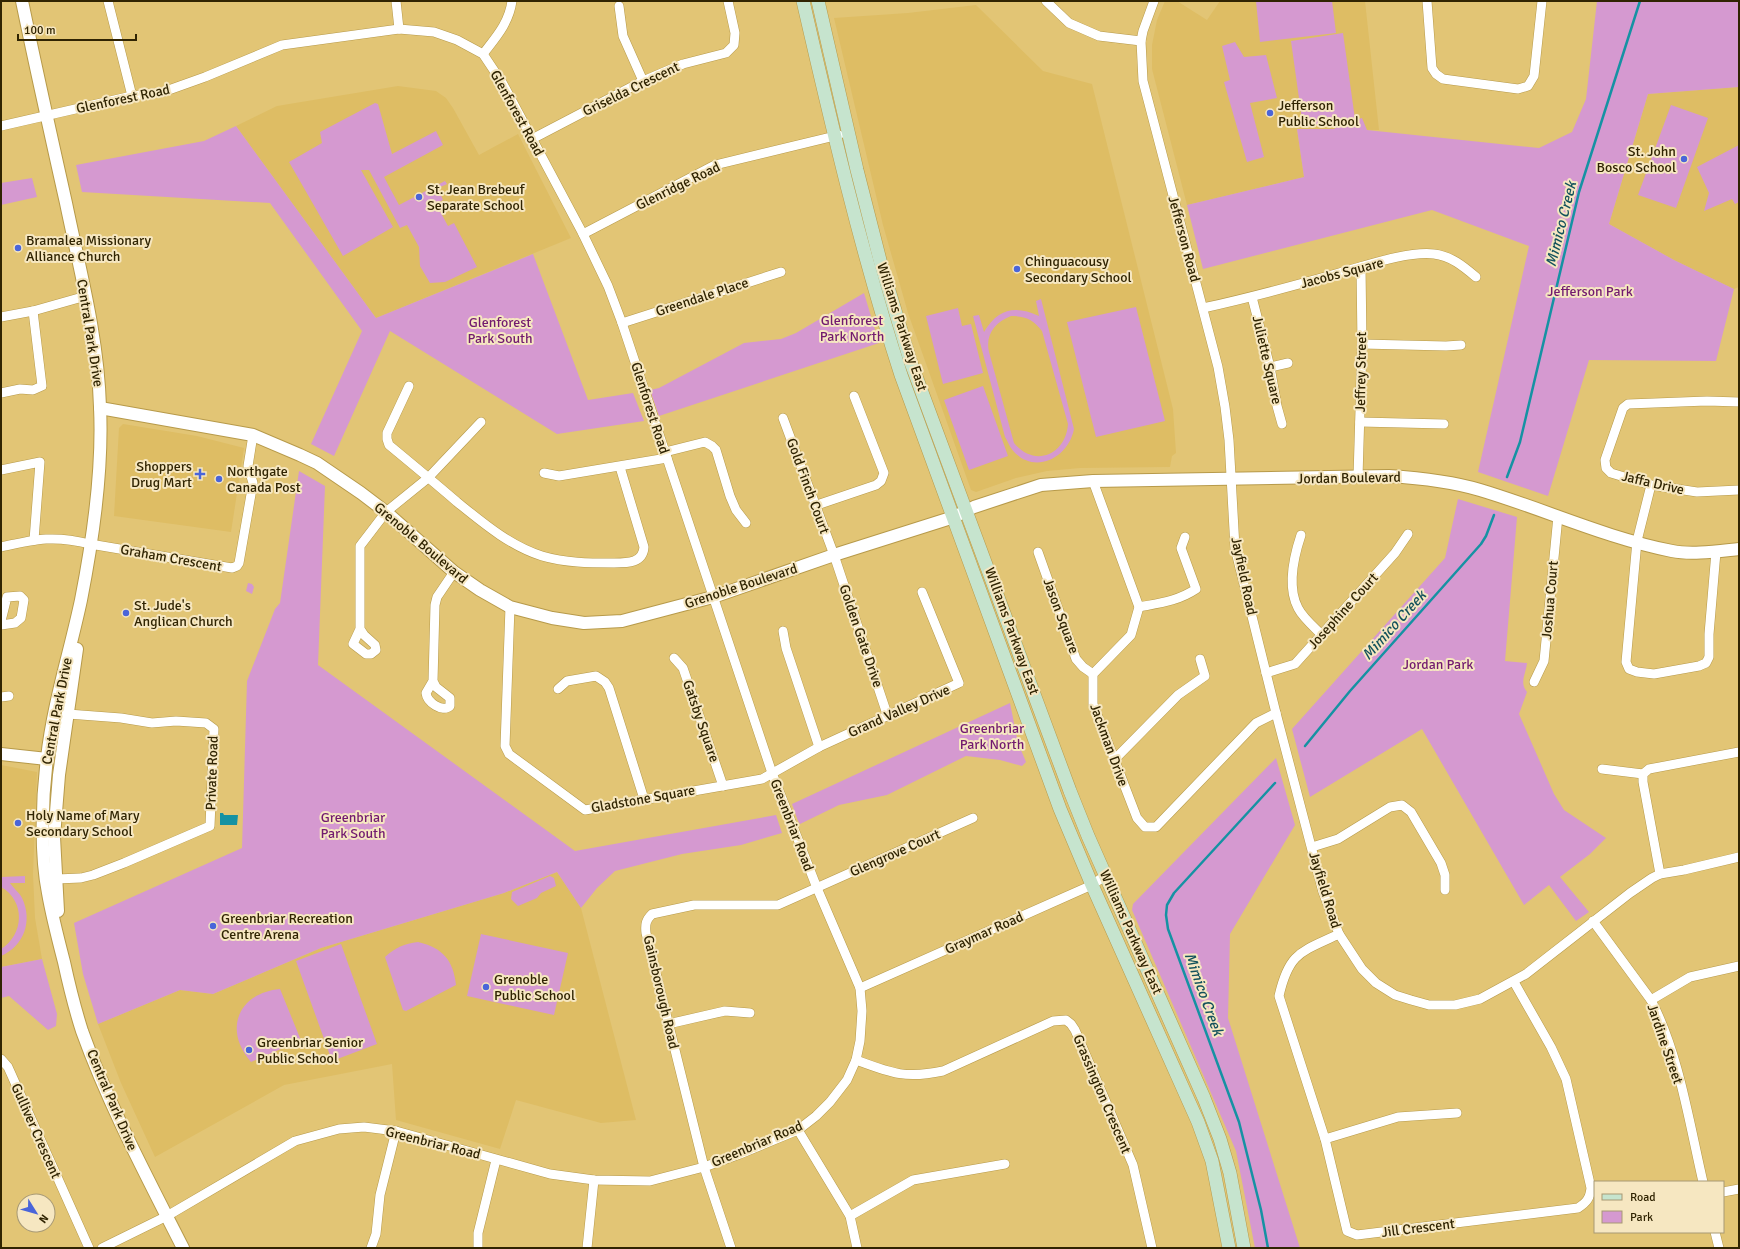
<svg xmlns="http://www.w3.org/2000/svg" width="1740" height="1249" font-family="Signika,sans-serif">
  <style>
    .built { fill: #debd64 }
    .green { fill: #d599d0; fill-rule: evenodd }
    .water { fill: #1592a3 }
    .lines { fill: none; stroke-linecap: round; stroke-linejoin: round }
    .stream { stroke: #1592a3; stroke-width: 2.5 }
    .minor-casing { stroke: #b79a4a; stroke-width: 10 }
    .tertiary-casing { stroke: #b79a4a; stroke-width: 14 }
    .secondary-casing { stroke: #b79a4a; stroke-width: 14 }
    .minor { stroke: #fff; stroke-width: 9 }
    .tertiary { stroke: #fff; stroke-width: 12 }
    .secondary { stroke: #c6e4ce; stroke-width: 13 }
    .poi-dot { fill: #4a65d9; stroke: #f6e7c1; stroke-width: 1.5 }
    .labels { text-anchor: middle; dominant-baseline: central; stroke-width: 4; stroke-linejoin: round; paint-order: stroke }
    .street-label { font-size: 14px; fill: #302402; stroke: #f6e7c1 }
    .poi-label { font-size: 14px; fill: #302402; stroke: #f6e7c1; text-anchor: start }
    .park-label { font-size: 14px; fill: #721a6f; stroke: #f6e7c1 }
    .water-label { font-size: 15px; font-style: italic; fill: #13525c; stroke: #f6e7c1 }
  </style>
  <rect width="100%" height="100%" fill="#e2c575"/>
  <g class="built">
    <path d="M1165,1h12l30,19 13,-19h145l14,129 -82,-1 7,48 -117,28 -35,-136v-24l5,-25z"/>
    <path d="M976,5l67,66 49,13 81,325 3,44 -4,3 -2,11 -90,1 -33,3 -31,7 -40,14 -5,-2 -63,-177 -25,-88 -49,-207 74,-5z"/>
    <path d="M398,86l38,5 10,7 7,10 26,47 39,-21 53,104 -195,80 -140,-192 41,-20z"/>
    <path d="M1739,87v200l-5,2 -60,-29 -65,-36 39,-130z"/>
    <path d="M123,424l74,12 47,12 -13,84 -117,-16 5,-88z"/>
    <path d="M1,765l36,7 -4,102 2,44 7,41 -41,8z"/>
    <path d="M557,872l24,36 55,212 -35,3 -85,-23 -16,49 -104,-29 -4,-56 -108,21 -129,72 -34,-74 -23,-59 82,-34 33,4 108,-46 183,-55z"/>
  </g>
  <g class="green">
    <path d="M1256,1h76l4,32 -76,9z"/>
    <path d="M1597,1h142v86l-91,7 -39,130 65,36 60,29 -18,72 -127,-1 -41,136 -70,-24 51,-226 -97,-36 -229,59 -16,-64 117,-28 -7,-48h37l8,-5 20,-6 5,12 172,18 33,-16 14,-33z"/>
    <path d="M1343,33l12,86 -52,8 -12,-86z"/>
    <path d="M1235,42l9,15 22,-2 11,43 -27,5 14,54 -17,5 -23,-80 6,-2 -8,-34z"/>
    <path d="M375,103l3,1 14,50 44,-23 7,14 -59,32 15,28 46,-24 2,3 -9,4 5,12 -7,4 12,22 6,-3 23,44 -32,15 -15,1 -10,-17 -1,-19 -12,-22 -7,3 -31,-58h-8l32,57 -50,29 -54,-94 33,-19 -2,-11z"/>
    <path d="M1671,105l37,13 -32,90 -38,-13z"/>
    <path d="M236,126l140,192 157,-64 55,146 45,-7 11,28 -87,13 -167,-103 -56,125 -23,-12 51,-113 -92,-128 -188,-11 -6,-27 128,-24z"/>
    <path d="M1739,145v57l-4,2 -3,-5 -28,12 5,-18 -12,-26z"/>
    <path d="M32,178l5,19 -36,8v-22z"/>
    <path d="M864,293l15,50 -220,73 -9,-26 9,-2 85,-45 37,-4 15,-6z"/>
    <path d="M1041,299l33,130c-6,31 -43,47 -63,19 -2,-3 -4,-8 -6,-11l-32,-121 6,-1 5,17c14,-24 32,-27 55,-16l-3,-15zM1011,316c14,0 22,3 31,15l26,93c-2,31 -34,44 -54,19l-25,-91c-4,-17 6,-30 22,-36z"/>
    <path d="M1136,307l29,114 -69,16 -29,-115z"/>
    <path d="M958,308l4,18 9,-2 12,49 -40,11 -17,-68z"/>
    <path d="M983,386l25,70 -39,14 -25,-70z"/>
    <path d="M299,471l26,15 -7,179 257,186 201,-36 6,18 -41,12 -59,9 -67,17 -18,17 -16,20 -24,-36 -53,21 -183,55 -108,46 -33,-4 -82,34 -15,-50 -9,-51 168,-75 5,-167 28,-72 5,-6z"/>
    <path d="M1458,499l59,18 -12,144 22,2c-1,11 -8,19 0,29l-8,22 35,80 10,16 42,28 -16,16 -30,23 29,35 -13,9 -27,-36 -25,20 -102,-176 -112,68 -18,-68 153,-171z"/>
    <path d="M248,583l4,1 2,3 -2,7 -6,-3z"/>
    <path d="M1010,703l8,40 8,19 -4,4 -22,-6 -34,-4 -79,39 -48,10 -39,19 -2,-3 -6,-17z"/>
    <path d="M1276,758l19,67 -65,109 -2,84 72,230h-45l-19,-97 -104,-241 1,-6z"/>
    <path d="M25,876v7h-15c3,5 9,9 12,15 11,23 2,48 -21,58v-7c23,-14 25,-48 0,-62v-10z"/>
    <path d="M550,876l4,2 2,8 -15,7 -4,5 -19,8 -7,-7 1,-7z"/>
    <path d="M481,934l87,19 -14,62 -87,-19z"/>
    <path d="M418,942c25,6 35,18 38,43l-50,26 -3,-1 -18,-53c11,-10 19,-13 33,-15z"/>
    <path d="M341,944l36,100 -45,17 -36,-100z"/>
    <path d="M42,959l15,55 -1,12 -8,4 -39,-34 -8,2v-31z"/>
    <path d="M280,989l20,49 -1,3 -48,21c-28,-32 -13,-69 29,-73z"/>
  </g>
  <path class="water" d="M220,813h3l1,2h14l-1,10h-17z"/>
  <g class="lines">
    <g class="stream">
      <path d="M1507,477l13,-35 59,-250 61,-191"/>
      <path d="M1305,746l45,-55 131,-147 5,-8 8,-21"/>
      <path d="M1268,1248l-7,-38 -22,-88 -71,-193 -2,-14 1,-10 7,-12 101,-110"/>
    </g>
    <g class="minor-casing">
      <g id="minor">
        <path d="M108,1l24,95"/>
        <path d="M396,1l3,28"/>
        <path d="M1046,1l23,22 30,13 42,5"/>
        <path d="M1154,1l-11,30 -2,10 2,40 75,286 7,40 4,33 6,108 41,165 47,179 16,42 23,35 14,14 19,12 16,5 18,5h26l25,-6 46,-25 104,-81 22,-15 8,-4 24,-4 55,-13"/>
        <path d="M1427,1l5,67 4,6 7,5 75,10 10,-3 6,-10 8,-75"/>
        <path d="M619,6l4,30 20,45"/>
        <path d="M483,54c13,-17 26,-31 29,-53"/>
        <path d="M1,126l131,-30 31,-4 42,-15 77,-32 117,-16 35,3 23,8 26,14 20,30 80,150 25,52 14,37 150,450 45,115 43,100 2,23 -2,30 -4,19 -9,20 -17,22 -14,14 -18,14 -58,24 -36,13 -54,14 -56,-1 -44,-6 -154,-43 -32,-4 -25,2 -44,12 -128,75 -65,32"/>
        <path d="M532,139l111,-58 40,-17 43,-11 8,-8 1,-12 -7,-32"/>
        <path d="M583,234l132,-69 124,-30"/>
        <path d="M1252,297l18,70 7,39 5,18"/>
        <path d="M1203,308c46,-10 90,-22 136,-35 26,-7 68,-22 95,-19 17,2 29,12 42,23"/>
        <path d="M1,317l32,-6 53,-15"/>
        <path d="M622,323l159,-51"/>
        <path d="M1362,344l84,2 15,-1"/>
        <path d="M1270,367l18,-4"/>
        <path d="M409,386l-22,47v6l2,6c23,19 46,38 68,57 26,21 53,44 85,54 24,7 47,7 72,7 14,0 29,0 30,-16l-24,-80"/>
        <path d="M1,393l19,-4 13,1 9,-4 -9,-75"/>
        <path d="M1739,402l-32,-1 -79,3 -5,4 -18,52 1,8 5,5 40,12 46,7 42,-2"/>
        <path d="M783,418l51,137 54,162"/>
        <path d="M1360,422l84,2"/>
        <path d="M665,452l40,-10 7,4 4,4 14,46 6,14 10,13"/>
        <path d="M1,470l39,-8 -6,78"/>
        <path d="M544,473l15,3 108,-18"/>
        <path d="M1358,477l4,-133 -1,-77"/>
        <path d="M1093,481l46,126 -8,28 -38,39v30l44,114 8,9h11l100,-104 20,-10"/>
        <path d="M1651,485l-14,56 -11,121 3,7 8,3 17,2 45,-8 7,-3 3,-6v-23l7,-82"/>
        <path d="M814,506l62,-21 5,-4 3,-8 -30,-77"/>
        <path d="M1301,535c-7,21 -14,52 -3,73 5,10 16,19 24,27"/>
        <path d="M1,547c36,-8 53,-12 89,-3l142,24 5,-2 2,-3 14,-80 -5,-17 5,-31"/>
        <path d="M1038,552l38,107 7,8 10,7"/>
        <path d="M510,607l-5,139 4,8 76,56 177,-31 57,-32 140,-64 -37,-91"/>
        <path d="M1139,607c21,-4 39,-6 57,-18l-15,-41 4,-11"/>
        <path d="M1,621l6,-24 13,-1 4,4 -3,18 -6,5 -14,2"/>
        <path d="M360,629l4,6 11,10 1,5 -5,4h-5l-13,-10 7,-15v-83l26,-34 42,-34 53,-56"/>
        <path d="M783,631l3,17 33,99"/>
        <path d="M674,658l9,10 40,118"/>
        <path d="M1266,673l29,-9 100,-111 13,-19"/>
        <path d="M433,681l3,6 14,11v8c-8,7 -23,-4 -24,-13l7,-12 2,-76 2,-8 17,-25"/>
        <path d="M1534,682l10,-21 14,-145"/>
        <path d="M558,689l9,-8 29,-5 9,6 4,6 35,111"/>
        <path d="M1,697l8,-1"/>
        <path d="M1114,760l64,-65 27,-19 -5,-17"/>
        <path d="M1602,769l41,5"/>
        <path d="M1312,847l26,-8 52,-32 12,-2 9,7 30,51 4,12v15"/>
        <path d="M1660,874l-17,-92v-8l6,-5 90,-17"/>
        <path d="M56,879l25,-1 12,-3 31,-12 86,-37 4,-97 -8,-6 -30,-2 -24,2 -31,-5 -53,-4"/>
        <path d="M1593,921l58,79c28,54 38,122 52,182"/>
        <path d="M1339,934c-38,18 -50,18 -60,62l46,143 22,92 10,4 221,-27c9,-6 12,-10 13,-20l-25,-109 -15,-32 -37,-65"/>
        <path d="M860,988l232,-103 14,-10"/>
        <path d="M1651,1000l39,-23 49,-11"/>
        <path d="M668,1024l57,-13 25,2"/>
        <path d="M1,1059l7,8 81,181"/>
        <path d="M856,1060c35,13 49,19 87,11l110,-50 13,-1 5,4 4,6 58,135 19,83"/>
        <path d="M798,1130l52,86 7,32"/>
        <path d="M1325,1139l73,-22 59,-4"/>
        <path d="M1723,1192l16,-3"/>
        <path d="M850,1216l63,-36 92,-16"/>
        <path d="M1715,1232l4,16"/>
        <path d="M371,1248l5,-14 4,-39 16,-64"/>
        <path d="M478,1248v-15l18,-73"/>
        <path d="M587,1248l7,-68"/>
        <path d="M731,1248l-27,-81 -58,-234c-1,-9 0,-13 6,-19l42,-9h84l195,-87"/>
      </g>
    </g>
    <g class="tertiary-casing">
      <g id="tertiary">
        <path d="M22,1c14,68 29,135 44,202 14,68 32,134 34,204 3,61 -7,132 -19,193 -11,52 -28,104 -34,158 -5,40 -7,95 1,135 4,23 10,46 16,69 5,23 11,47 18,69 27,75 65,146 101,217"/>
        <path d="M100,408l153,27 47,20 17,8 44,30 25,19 68,60 26,18 30,17 42,11 32,5 38,-2 91,-24 121,-42 120,-38 20,-10 67,-22 52,-4 296,-5c31,2 61,5 91,14 64,19 126,48 192,61 20,4 47,0 67,-2"/>
        <path d="M1,754l46,5"/>
        <path d="M58,911l-4,-74 5,-62 18,-126"/>
      </g>
    </g>
    <g class="secondary-casing">
      <g id="secondary">
        <path d="M803,1c29,126 58,251 98,374l159,434 32,76 106,237 14,39 17,87"/>
        <path d="M818,1l39,169 24,94 29,96 160,431 18,45 116,262 16,41 10,34 14,75"/>
      </g>
    </g>
    <use href="#minor" class="minor"/>
    <use href="#tertiary" class="tertiary"/>
    <use href="#secondary" class="secondary"/>
  </g>
  <g class="poi-dot">
    <circle cx="1270" cy="113" r="4"/>
    <circle cx="1684" cy="159" r="4"/>
    <circle cx="419" cy="197" r="4"/>
    <circle cx="18" cy="248" r="4"/>
    <circle cx="1017" cy="269" r="4"/>
    <path d="M198 468h4v4h4v4h-4v4h-4v-4h-4v-4h4z"/>
    <circle cx="219" cy="479" r="4"/>
    <circle cx="126" cy="613" r="4"/>
    <circle cx="18" cy="823" r="4"/>
    <circle cx="213" cy="926" r="4"/>
    <circle cx="486" cy="987" r="4"/>
    <circle cx="249" cy="1050" r="4"/>
  </g>
  <g class="labels">
    <g class="street-label">
      <text transform="translate(631 89) rotate(-26)">Griselda Crescent</text>
      <text transform="translate(123 99) rotate(-12)">Glenforest Road</text>
      <text transform="translate(517 113) rotate(61)">Glenforest Road</text>
      <text transform="translate(678 186) rotate(-26)">Glenridge Road</text>
      <text transform="translate(1184 239) rotate(75)">Jefferson Road</text>
      <text transform="translate(1342 273) rotate(-15)">Jacobs Square</text>
      <text transform="translate(702 297) rotate(-18)">Greendale Place</text>
      <text transform="translate(902 327) rotate(72)">Williams Parkway East</text>
      <text transform="translate(90 333) rotate(81)">Central Park Drive</text>
      <text transform="translate(1267 360) rotate(77)">Juliette Square</text>
      <text transform="translate(1361 372) rotate(-89)">Jeffrey Street</text>
      <text transform="translate(650 408) rotate(72)">Glenforest Road</text>
      <text transform="translate(1349 478) rotate(-1)">Jordan Boulevard</text>
      <text transform="translate(1653 483) rotate(13)">Jaffa Drive</text>
      <text transform="translate(808 486) rotate(70)">Gold Finch Court</text>
      <text transform="translate(421 543) rotate(40)">Grenoble Boulevard</text>
      <text transform="translate(171 558) rotate(10)">Graham Crescent</text>
      <text transform="translate(1244 576) rotate(78)">Jayfield Road</text>
      <text transform="translate(741 586) rotate(-18)">Grenoble Boulevard</text>
      <text transform="translate(1550 600) rotate(-85)">Joshua Court</text>
      <text transform="translate(1343 611) rotate(-48)">Josephine Court</text>
      <text transform="translate(1061 616) rotate(70)">Jason Square</text>
      <text transform="translate(1012 631) rotate(70)">Williams Parkway East</text>
      <text transform="translate(861 636) rotate(71)">Golden Gate Drive</text>
      <text transform="translate(57 711) rotate(-79)">Central Park Drive</text>
      <text transform="translate(899 711) rotate(-24)">Grand Valley Drive</text>
      <text transform="translate(701 721) rotate(71)">Gatsby Square</text>
      <text transform="translate(1109 745) rotate(70)">Jackman Drive</text>
      <text transform="translate(212 773) rotate(-88)">Private Road</text>
      <text transform="translate(643 799) rotate(-10)">Gladstone Square</text>
      <text transform="translate(792 825) rotate(69)">Greenbriar Road</text>
      <text transform="translate(895 853) rotate(-24)">Glengrove Court</text>
      <text transform="translate(1325 890) rotate(73)">Jayfield Road</text>
      <text transform="translate(1131 932) rotate(66)">Williams Parkway East</text>
      <text transform="translate(984 933) rotate(-24)">Graymar Road</text>
      <text transform="translate(661 992) rotate(77)">Gainsborough Road</text>
      <text transform="translate(1665 1044) rotate(71)">Jardine Street</text>
      <text transform="translate(1102 1094) rotate(67)">Grassington Crescent</text>
      <text transform="translate(112 1100) rotate(67)">Central Park Drive</text>
      <text transform="translate(36 1131) rotate(66)">Gulliver Crescent</text>
      <text transform="translate(433 1143) rotate(14)">Greenbriar Road</text>
      <text transform="translate(757 1144) rotate(-23)">Greenbriar Road</text>
      <text transform="translate(1418 1228) rotate(-7)">Jill Crescent</text>
    </g>
    <g class="poi-label">
      <text x="1278" y="105">Jefferson<tspan x="1278" dy="16">Public School</tspan></text>
      <text x="1676" y="151" text-anchor="end">St. John<tspan x="1676" dy="16">Bosco School</tspan></text>
      <text x="427" y="189">St. Jean Brebeuf<tspan x="427" dy="16">Separate School</tspan></text>
      <text x="26" y="240">Bramalea Missionary<tspan x="26" dy="16">Alliance Church</tspan></text>
      <text x="1025" y="261">Chinguacousy<tspan x="1025" dy="16">Secondary School</tspan></text>
      <text x="192" y="466" text-anchor="end">Shoppers<tspan x="192" dy="16">Drug Mart</tspan></text>
      <text x="227" y="471">Northgate<tspan x="227" dy="16">Canada Post</tspan></text>
      <text x="134" y="605">St. Jude's<tspan x="134" dy="16">Anglican Church</tspan></text>
      <text x="26" y="815">Holy Name of Mary<tspan x="26" dy="16">Secondary School</tspan></text>
      <text x="221" y="918">Greenbriar Recreation<tspan x="221" dy="16">Centre Arena</tspan></text>
      <text x="494" y="979">Grenoble<tspan x="494" dy="16">Public School</tspan></text>
      <text x="257" y="1042">Greenbriar Senior<tspan x="257" dy="16">Public School</tspan></text>
    </g>
    <g class="park-label">
      <text x="1590" y="291">Jefferson Park</text>
      <text x="852" y="320">Glenforest<tspan x="852" dy="16">Park North</tspan></text>
      <text x="500" y="322">Glenforest<tspan x="500" dy="16">Park South</tspan></text>
      <text x="1438" y="664">Jordan Park</text>
      <text x="992" y="728">Greenbriar<tspan x="992" dy="16">Park North</tspan></text>
      <text x="353" y="817">Greenbriar<tspan x="353" dy="16">Park South</tspan></text>
    </g>
    <g class="water-label">
      <text transform="translate(1561 224) rotate(-76)">Mimico Creek</text>
      <text transform="translate(1394 625) rotate(-48)">Mimico Creek</text>
      <text transform="translate(1204 994) rotate(70)">Mimico Creek</text>
    </g>
  </g>
  <rect width="1740" height="1249" fill="none" stroke="#302402" stroke-width="4"/>
  <rect x="1594" y="1181" width="130" height="52" fill="#f6e7c1" stroke="#a79975"/>
  <rect x="1602" y="1194" width="20" height="6" fill="#c6e4ce" stroke="#a79975"/>
  <text x="1630" y="1201" font-size="12" fill="#302402">Road</text>
  <rect x="1602" y="1211" width="20" height="12" fill="#d599d0" stroke="#a79975"/>
  <text x="1630" y="1221" font-size="12" fill="#302402">Park</text>
  <g transform="translate(36 1213) rotate(127)"><circle r="19" fill="#f6e7c1" stroke="#a79975"/>
  <path d="M0-3L7 15L0 10L-7 15Z" fill="#4a65d9"/>
  <text y="-6" font-size="11" font-weight="bold" text-anchor="middle" fill="#302402">N</text>
  </g>
  <path d="M18 34v6h118v-6" fill="none" stroke="#302402" stroke-width="2"/>
  <text x="24" y="34" font-size="12" fill="#302402" stroke="#f6e7c1" stroke-width="3" paint-order="stroke">100 m</text>
</svg>
